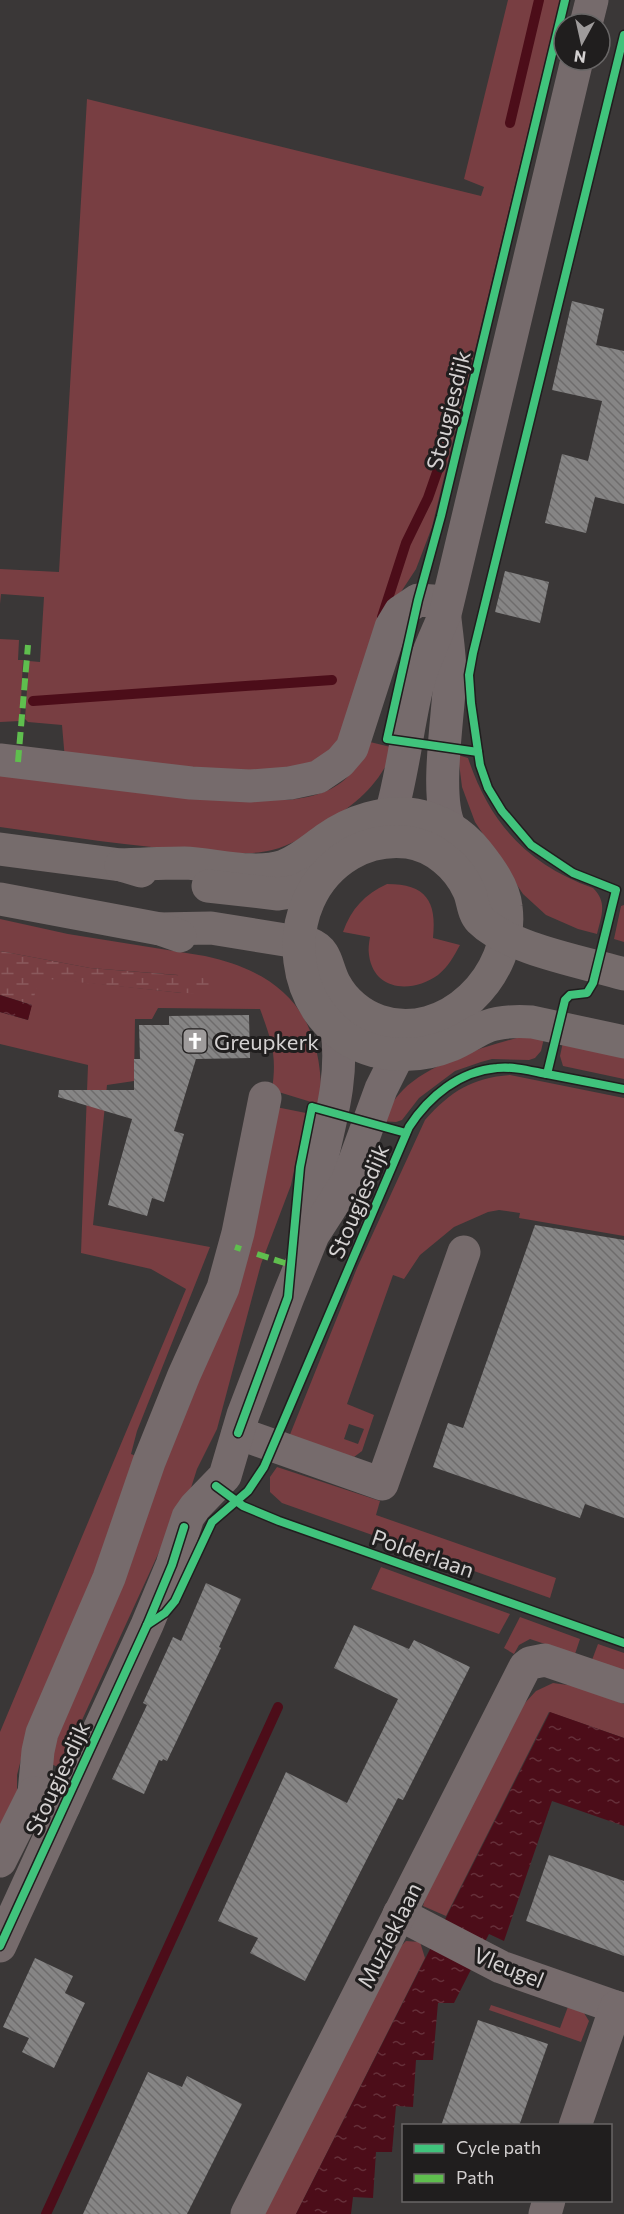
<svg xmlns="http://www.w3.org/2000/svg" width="624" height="2214" font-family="Commissioner,sans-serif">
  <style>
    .green { fill: #783e42; fill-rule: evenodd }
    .wetland { fill: url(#wetland-marsh) }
    .water { fill: url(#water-ripples) }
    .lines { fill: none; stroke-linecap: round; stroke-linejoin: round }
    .stream { stroke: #4c0d19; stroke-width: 10 }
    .building { fill: url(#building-back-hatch) }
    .minor { stroke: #766b6c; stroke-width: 33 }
    .major { stroke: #766c6c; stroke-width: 33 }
    .quiet { stroke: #5fbe4e; stroke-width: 6; stroke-dasharray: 12 6; stroke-linecap: butt }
    .cycleway-casing { stroke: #201e1e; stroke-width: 11 }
    .cycleway { stroke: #40c37c; stroke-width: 8 }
    .labels { text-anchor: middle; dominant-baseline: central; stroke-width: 6; stroke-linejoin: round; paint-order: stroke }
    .street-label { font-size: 22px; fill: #d4d1d1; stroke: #201e1e }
    .poi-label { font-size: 22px; fill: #d4d1d1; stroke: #201e1e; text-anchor: start }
  </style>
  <defs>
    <pattern id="wetland-marsh" width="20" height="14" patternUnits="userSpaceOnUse" patternTransform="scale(1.5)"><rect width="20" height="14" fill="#783e42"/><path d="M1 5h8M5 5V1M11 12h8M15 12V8" fill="none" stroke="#8a595c"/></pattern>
    <pattern id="water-ripples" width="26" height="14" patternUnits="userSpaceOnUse" patternTransform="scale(1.5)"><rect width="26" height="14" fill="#4c0d19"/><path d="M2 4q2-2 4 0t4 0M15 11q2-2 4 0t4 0" fill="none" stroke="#652f39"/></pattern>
    <pattern id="building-back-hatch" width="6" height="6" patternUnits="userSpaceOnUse" patternTransform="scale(1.5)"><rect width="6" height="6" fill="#868585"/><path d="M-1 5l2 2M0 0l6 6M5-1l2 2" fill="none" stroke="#6e6c6c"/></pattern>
  </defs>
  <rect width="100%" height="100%" fill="#3a3737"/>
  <g class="green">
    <path d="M508,0h52l-128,527 -16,42 -19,29 -56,151 -57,26 -219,-15 -3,-35 -34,-3 -3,-3 4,-58 11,1 4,-65 -43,-3 -1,10v-35l59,3 28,-473 394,97 3,-9 -20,-8z"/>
    <path d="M0,639l19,1 -1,20h5l-3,61 -20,1z"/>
    <path d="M370,742l25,6c-19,41 -37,54 -74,78 -15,9 -31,20 -49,24 -24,6 -48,2 -73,1 -66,-4 -133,-15 -199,-24v-52l288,25c43,-5 64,-17 82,-58z"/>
    <path d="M458,755l10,3c22,66 60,107 125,130 15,14 8,29 4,46l-19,-5 -32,-14 -23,-21 -48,-72 -13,-35z"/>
    <path d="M387,884c39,0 50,17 46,54l27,7c-6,11 -12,22 -22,30 -25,18 -64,17 -69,-20 -1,-6 0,-12 1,-18l-27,-5c8,-23 22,-38 44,-48z"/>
    <path d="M624,905v37l-10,-3 7,-33z"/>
    <path d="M0,919l68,15 137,22c83,18 119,63 116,149l-49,-15c5,-35 0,-48 -12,-81l-102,-1 -6,11h-17l-1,62 -27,4 -14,140 117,22 -73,184 -6,23 12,5 -118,285 -8,31v34l-17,38v-115l186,-443 -35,-20 -70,-16 7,-188 -88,-21v-32l28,8 10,-43 144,16 -4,-18 -88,-7 -90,-17z"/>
    <path d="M521,1037l23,1 -3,13 -6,7 -6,2 -37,-1 -11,3 -26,9 -36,27 -17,22 -6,2 -15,-1c7,-11 13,-22 22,-31 26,-26 82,-44 118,-53z"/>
    <path d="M563,1042l61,13v24l-61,-13 -3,-10z"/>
    <path d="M510,1075l114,23v138l-105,-18 1,-5 -21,-3 -11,2 -34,15 -34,28 -16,24 -11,-4 -46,129 27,11 -12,36 -8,6 -65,-20 68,-169 68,-148c26,-29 47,-42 85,-45zM349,1424l15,5 -6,15 -14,-5z"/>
    <path d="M271,1106l35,7 -15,72 -30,79 -44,165 -20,40 -7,22 -25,48 -105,229 -11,-5z"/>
    <path d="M277,1467l103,34 -4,14 180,63 -6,20 -268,-95 -12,-11v-15z"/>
    <path d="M381,1567l129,47 -11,20 -128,-45z"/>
    <path d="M520,1617l60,22 -5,15 -45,-15 -11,6 -5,9 -10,-6z"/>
    <path d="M598,1644l26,9v18l-32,-11z"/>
    <path d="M553,1683l22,3 49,18v34l-75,-26 -103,204 -23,-10 2,-7 98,-194 13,-14z"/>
    <path d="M406,1941l14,1 5,16 -129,256h-32l137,-268z"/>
    <path d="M569,2004l15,9 5,8 -8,21 -92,-32 2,-5 69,23z"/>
  </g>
  <path class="wetland" d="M0,951l90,17 110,9 10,4 1,5c-5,9 -19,7 -29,7l-143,-15 -7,27 -32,-10z"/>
  <g class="water">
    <path d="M0,995l32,10 -4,15 -28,-8z"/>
    <path d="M550,1712l74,26v88l-72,-25 -48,140 -15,-7 -35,69h-16l-5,57h-17l-3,47 -17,-1 -4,46h-16l-3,46 -20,-1 -2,17h-55z"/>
  </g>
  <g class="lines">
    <g class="stream">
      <path d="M510,123l29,-123"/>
      <path d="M382,617l24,-74 22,-45 15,-43"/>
      <path d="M33,701l299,-21"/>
      <path d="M46,2214l232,-507"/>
    </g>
  </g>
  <g class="building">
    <path d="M572,301l32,8 -8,36 28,6v153l-29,-7 -9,36 -41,-10 17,-69 26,7 14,-60 -50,-11z"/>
    <path d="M505,571l44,11 -9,41 -45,-11z"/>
    <path d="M249,1015l1,43 -54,1 -22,72 10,3 -20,68 -12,-4 -5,18 -39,-11 24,-86 -74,-22 1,-7h75v-31h6l-1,-34h30v-9z"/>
    <path d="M535,1225l89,15v278l-39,-14 -5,14 -147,-51 15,-44 15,5z"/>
    <path d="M206,1583l35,16 -22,48 2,1 -54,113 -4,-2 -1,2 -3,-1 -15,34 -32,-15 35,-74 -4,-2 30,-66 8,4z"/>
    <path d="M354,1625l55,24 5,-9 56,27 -67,133 -5,-2 -93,183 -55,-28 8,-15 -40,-17 68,-149 61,31 51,-104 -64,-31z"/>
    <path d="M549,1855l75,26v75l-98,-35z"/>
    <path d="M35,1958l38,18 -8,17 20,10 -31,65 -32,-16 7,-14 -26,-11z"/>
    <path d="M478,2020l70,24 -29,82h-78z"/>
    <path d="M148,2072l34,15 5,-11 55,28 -55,110h-104z"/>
  </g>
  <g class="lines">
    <g class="minor">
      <path d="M586,24l6,-24"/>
      <path d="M445,619c2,19 5,37 5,56 -1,39 -16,121 0,153"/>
      <path d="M0,760l191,23 59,3 40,-3 28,-6 22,-15 12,-14 39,-121 9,-15 18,-12 29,2"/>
      <path d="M391,814c12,-42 16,-85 26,-127 6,-25 18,-49 28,-73l132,-554"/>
      <path d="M314,1231c1,-20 1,-41 5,-60 10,-47 25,-92 18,-141"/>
      <path d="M238,1433l144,51 82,-232"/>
      <path d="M64,1806l-30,-13 4,-42 4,-18 67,-155 40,-116 35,-87 39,-87 15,-55 27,-135"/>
      <path d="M0,1861l34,-68"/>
      <path d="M399,1914l102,53 123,43"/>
      <path d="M0,1946l147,-321 25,-60 16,-48 7,-10 30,-31 18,-61 45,-118 25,-62 34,-53 34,-93 17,-34"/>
      <path d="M575,2126l41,-119"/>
      <path d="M247,2214l278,-547 5,-4 15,-3 79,27"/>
      <path d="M545,2214l4,-14"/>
    </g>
    <g class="major">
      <path d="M0,849l121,16 20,6"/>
      <path d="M121,865c21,-1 42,-2 63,-2 30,1 71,13 100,3 16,-6 28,-17 42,-27 25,-18 59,-29 90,-24 23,4 46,18 61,37 12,15 27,35 29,55 9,67 -60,137 -127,114 -18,-6 -35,-20 -44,-37 -9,-16 -7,-33 -25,-40l-99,-16 -51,1"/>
      <path d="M208,886l70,8 19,-3 23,-11"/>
      <path d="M0,899l160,30 20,7"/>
      <path d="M624,974c-40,-12 -115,-25 -144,-54 -7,-7 -7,-20 -11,-29 -11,-25 -35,-45 -62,-49 -19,-2 -40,2 -57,12 -78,46 -64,173 25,197 25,6 52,4 76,-6 13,-5 24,-14 37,-19 14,-5 29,-5 44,-4l92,20"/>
    </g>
    <g class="quiet">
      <path d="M18,762l10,-117"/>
      <path d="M235,1247l6,2"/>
      <path d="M257,1254l34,11"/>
    </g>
    <g class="cycleway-casing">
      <g id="cycleway">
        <path d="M478,752l-91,-13 31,-139 23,-84 124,-516"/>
        <path d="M547,1074l18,-74 5,-5 17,-2 6,-10 23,-93 -43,-17 -42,-28 -29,-34 -14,-23 -8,-23 -9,-62 -2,-28 4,-22 151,-618"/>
        <path d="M238,1433l50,-136 12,-130 12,-60 94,26"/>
        <path d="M216,1486l27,20 36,15 345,122"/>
        <path d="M147,1625l18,-12 10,-12 37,-79 36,-31 16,-24 145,-340c20,-31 51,-56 88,-59 17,-2 34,3 50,6 26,5 51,10 77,15"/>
        <path d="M0,1946l147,-321 25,-60 12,-38"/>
      </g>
    </g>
    <use href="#cycleway" class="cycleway"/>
  </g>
  <defs>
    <g id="church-square" transform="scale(1.35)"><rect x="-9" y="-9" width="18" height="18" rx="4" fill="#9e9b9b" stroke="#201e1e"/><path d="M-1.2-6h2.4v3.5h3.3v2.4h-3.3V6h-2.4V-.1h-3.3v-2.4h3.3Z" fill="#fff"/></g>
  </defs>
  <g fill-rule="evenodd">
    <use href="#church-square" x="195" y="1041"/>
  </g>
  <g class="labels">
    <g class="street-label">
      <text transform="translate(448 410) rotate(-76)">Stougjesdijk</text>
      <text transform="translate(358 1201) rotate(-67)">Stougjesdijk</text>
      <text transform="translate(423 1553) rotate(19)">Polderlaan</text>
      <text transform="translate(57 1778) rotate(-65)">Stougjesdijk</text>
      <text transform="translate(389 1935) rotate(-63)">Muzieklaan</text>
      <text transform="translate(509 1967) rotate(22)">Vleugel</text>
    </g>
    <g class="poi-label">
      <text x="214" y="1041">Greupkerk</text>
    </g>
  </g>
  <rect x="402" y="2124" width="210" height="78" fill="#201e1e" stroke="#686666" stroke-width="1.5"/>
  <rect x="414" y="2144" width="30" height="9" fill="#40c37c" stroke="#686666" stroke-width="1.5"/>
  <text x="456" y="2154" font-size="18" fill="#d4d1d1">Cycle path</text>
  <rect x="414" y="2174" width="30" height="9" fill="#5fbe4e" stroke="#686666" stroke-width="1.5"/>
  <text x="456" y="2184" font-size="18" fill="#d4d1d1">Path</text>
  <g transform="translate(582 42) rotate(188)"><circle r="28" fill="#201e1e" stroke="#686666" stroke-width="1.5"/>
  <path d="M0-4.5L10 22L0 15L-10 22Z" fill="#9e9b9b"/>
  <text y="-9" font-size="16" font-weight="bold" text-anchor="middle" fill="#d4d1d1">N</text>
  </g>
</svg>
